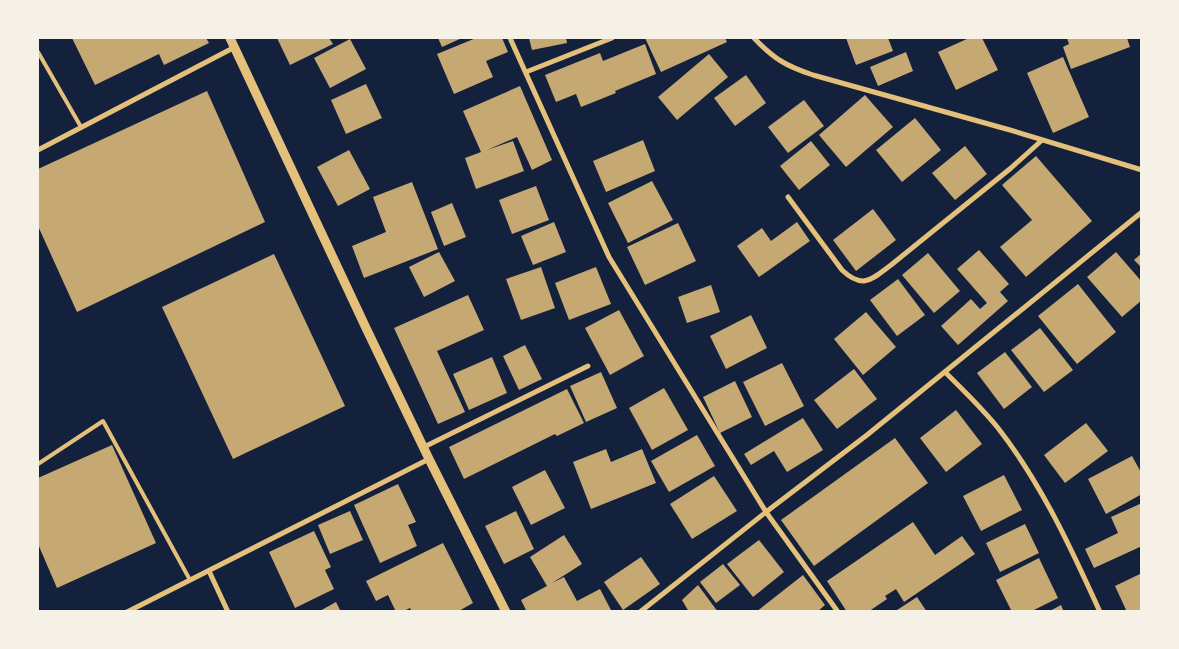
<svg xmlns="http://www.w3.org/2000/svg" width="1179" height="649" font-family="'DejaVu Sans',sans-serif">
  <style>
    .building { fill: #c6a872 }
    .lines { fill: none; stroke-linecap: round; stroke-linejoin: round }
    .service { stroke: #e5c07b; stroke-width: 4 }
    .minor { stroke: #e5c07b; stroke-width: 5 }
    .tertiary { stroke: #e5c07b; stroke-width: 9 }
  </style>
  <rect width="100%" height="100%" fill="#14213d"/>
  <g class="building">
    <path d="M72,38h134l3,5 -45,22 -5,-11 -64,31z"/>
    <path d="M277,38h52l4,6 -43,21z"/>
    <path d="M438,38h24l-20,9z"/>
    <path d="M476,38h26l6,14 -22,9 7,16 -39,17 -17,-40z"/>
    <path d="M529,38h37l1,5 -35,7z"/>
    <path d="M645,38h80l2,4 -66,30z"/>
    <path d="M846,38h42l5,13 -37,14z"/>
    <path d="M969,38h13l16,32 -42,20 -18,-38z"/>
    <path d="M1067,38h60l3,9 -59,22 -8,-22 6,-3z"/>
    <path d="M350,39l16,30 -36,19 -16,-30z"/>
    <path d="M645,44l11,30 -41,17 1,2 -35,14 -5,-13 -20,8 -11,-27 55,-22 3,8z"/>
    <path d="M906,52l7,19 -35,15 -8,-19z"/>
    <path d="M709,54l19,23 -51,43 -19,-23z"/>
    <path d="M1063,57l26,60 -36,16 -26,-60z"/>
    <path d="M746,75l20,28 -31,23 -21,-28z"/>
    <path d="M366,84l16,34 -36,16 -15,-34z"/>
    <path d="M520,86l32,74 -20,10 -15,-33 -30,13 26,-9 11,30 -48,18 -11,-31 16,-6 -18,-41z"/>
    <path d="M207,91l58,131 -188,90 -39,-86v-57z"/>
    <path d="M865,95l28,32 -47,40 -27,-32z"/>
    <path d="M804,100l20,26 -36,27 -20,-26z"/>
    <path d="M915,118l26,32 -39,32 -26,-32z"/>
    <path d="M643,140l12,31 -49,21 -13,-31z"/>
    <path d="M811,141l19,24 -31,25 -19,-24z"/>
    <path d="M965,146l22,28 -32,26 -23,-27z"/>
    <path d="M349,150l21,39 -32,17 -21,-39z"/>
    <path d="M1036,156l56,65 -66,56 -26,-30 32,-27 -30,-35z"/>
    <path d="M652,181l21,39 -45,23 -20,-40z"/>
    <path d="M412,182l26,67 -74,29 -12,-32 34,-14 -13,-35z"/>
    <path d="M536,186l13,34 -37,14 -13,-34z"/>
    <path d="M452,203l14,34 -22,9 -13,-34z"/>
    <path d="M873,209l23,31 -40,31 -23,-31z"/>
    <path d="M554,222l12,30 -33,13 -12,-29z"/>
    <path d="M797,222l13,19 -51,36 -22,-31 25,-18 9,13z"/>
    <path d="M678,223l18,38 -51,24 -18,-38z"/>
    <path d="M979,250l30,34 -9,8 8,9 -50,44 -17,-19 30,-27 9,10 7,-6 -30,-34z"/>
    <path d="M439,252l16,29 -31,16 -15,-30z"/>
    <path d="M1116,252l26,30v18l-20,17 -35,-40z"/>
    <path d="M928,253l32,38 -26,22 -32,-38z"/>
    <path d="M1142,253v15l-8,-8z"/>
    <path d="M274,254l71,152 -112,53 -71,-152z"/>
    <path d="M541,267l14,41 -34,12 -15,-41z"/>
    <path d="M596,267l15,37 -42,16 -14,-37z"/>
    <path d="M898,279l27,36 -28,21 -27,-36z"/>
    <path d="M1078,284l38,48 -39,32 -39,-48z"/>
    <path d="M711,285l9,27 -33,11 -9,-26z"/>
    <path d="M468,295l16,35 -47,21 28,61 -27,12 -44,-96z"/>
    <path d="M619,310l25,46 -34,19 -25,-47z"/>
    <path d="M866,312l30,35 -33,28 -29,-36z"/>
    <path d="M751,315l16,33 -41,21 -16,-33z"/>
    <path d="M1040,328l33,42 -29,22 -33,-42z"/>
    <path d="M525,345l17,34 -23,11 -16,-34z"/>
    <path d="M1005,352l27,35 -28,22 -27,-36z"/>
    <path d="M492,357l15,36 -38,17 -16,-36z"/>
    <path d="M782,363l22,43 -39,20 -22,-44z"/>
    <path d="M854,369l23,30 -40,30 -23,-29z"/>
    <path d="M601,372l16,36 -31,14 -16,-36z"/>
    <path d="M735,381l17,36 -32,16 -17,-36z"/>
    <path d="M664,388l24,42 -36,20 -23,-42z"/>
    <path d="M567,389l17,34 -27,13 -2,-2 -91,45 -15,-32z"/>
    <path d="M956,410l26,34 -36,28 -26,-34z"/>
    <path d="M803,418l20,32 -36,22 -13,-21 -23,14 -7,-11z"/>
    <path d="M1086,423l22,28 -43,32 -21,-28z"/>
    <path d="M697,435l18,31 -46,26 -18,-31z"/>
    <path d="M895,438l33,45 -114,83 -33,-46z"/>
    <path d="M112,445l44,98 -99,45 -19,-44v-66z"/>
    <path d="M606,449l5,13 31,-13 14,34 -65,26 -18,-47z"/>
    <path d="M1132,456l10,18v20l-36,20 -18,-35z"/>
    <path d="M545,470l20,38 -34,17 -19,-38z"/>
    <path d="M1004,475l18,35 -41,21 -18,-35z"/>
    <path d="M714,476l23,35 -45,28 -22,-35z"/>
    <path d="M398,484l18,38 -8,3 9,21 -37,17 -26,-58z"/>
    <path d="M1142,503v43l-48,22 -9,-19 33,-16 -7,-16z"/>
    <path d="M350,511l13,29 -33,14 -12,-29z"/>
    <path d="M516,511l18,38 -30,15 -19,-38z"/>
    <path d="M913,522l22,33 27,-19 13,18 -71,48 -8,-13 -11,7 2,3 -19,13h-21l-20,-31z"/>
    <path d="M1025,524l14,29 -39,19 -14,-29z"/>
    <path d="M314,531l17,36 -6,3 9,19 -39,19 -26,-56z"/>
    <path d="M564,535l18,29 -30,19 12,-6 13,24 23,-12 12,23h-85l-6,-12 26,-14 -17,-29z"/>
    <path d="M759,540l25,32 -31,25 -26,-33z"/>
    <path d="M443,543l30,60 -16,9h-45l-2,-4 -8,4h-6l-8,-17 -12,6 -10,-20z"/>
    <path d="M641,557l19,27 -37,26 -19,-28z"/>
    <path d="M1039,558l19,40 -28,14h-18l-16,-32z"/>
    <path d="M723,564l17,21 -24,18 -16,-21z"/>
    <path d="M1142,573v36l-5,3h-10l-12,-26z"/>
    <path d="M803,575l22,30 -8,7h-61z"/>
    <path d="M698,585l20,27h-29l-7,-12z"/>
    <path d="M917,597l10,15h-33z"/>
    <path d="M336,602l5,10h-23z"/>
    <path d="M1061,605l3,7h-16z"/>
  </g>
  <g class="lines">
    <g class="service">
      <path d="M38,52l43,75"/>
      <path d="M38,464l65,-43 87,159"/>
    </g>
    <g class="minor">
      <path d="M510,38l99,219 157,255 72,100"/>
      <path d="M754,38c20,21 32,28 59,37l197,55 132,40"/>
      <path d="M526,72l86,-34"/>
      <path d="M38,150l197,-103"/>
      <path d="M788,197l54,73c21,20 30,9 49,-5l120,-97 30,-27"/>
      <path d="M945,372c18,18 37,36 53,56 43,55 73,120 102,184"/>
      <path d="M424,447l164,-81"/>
      <path d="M209,571l19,41"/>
      <path d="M127,612l302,-153"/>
      <path d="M640,612l126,-100 101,-77 275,-223"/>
    </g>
    <path class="tertiary" d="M230,38l136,290 63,131 77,153"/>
  </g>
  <rect width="1179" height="649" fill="none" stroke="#f6f1e7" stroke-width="78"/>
</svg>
